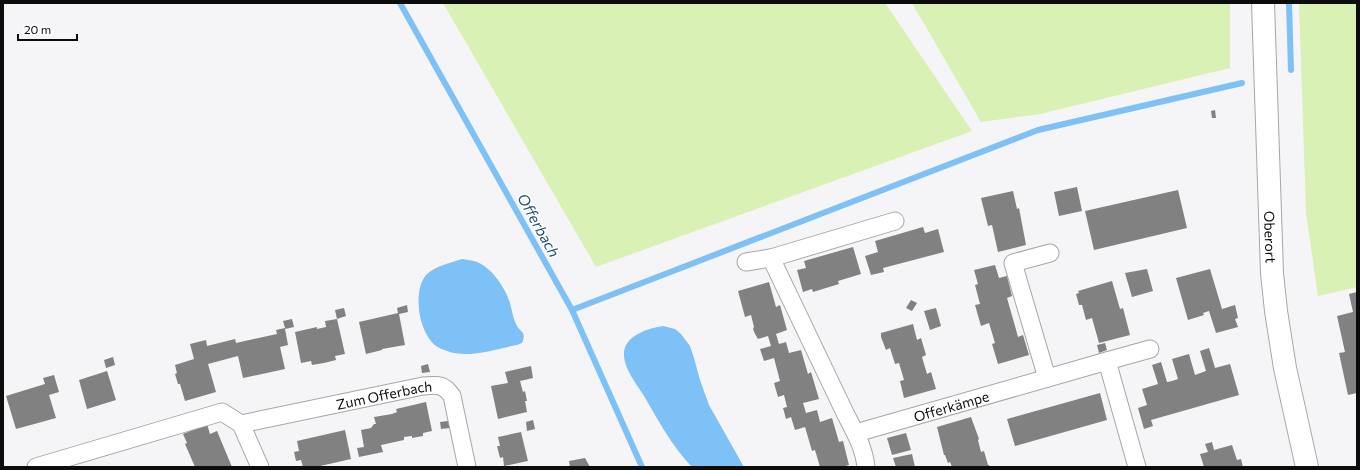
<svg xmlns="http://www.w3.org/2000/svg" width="1360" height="470" font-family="Commissioner,sans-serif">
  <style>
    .green { fill: #d9f1b4 }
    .water { fill: #7dc1f6 }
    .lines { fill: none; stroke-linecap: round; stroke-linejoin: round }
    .stream { stroke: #7dc1f6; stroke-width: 6 }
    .building { fill: #818182 }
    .minor-casing { stroke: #a6a6a7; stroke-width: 19 }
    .secondary-casing { stroke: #a6a6a7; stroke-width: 24 }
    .minor { stroke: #fff; stroke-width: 17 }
    .secondary { stroke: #fff; stroke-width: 22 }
    .labels { text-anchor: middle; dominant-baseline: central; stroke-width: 3; stroke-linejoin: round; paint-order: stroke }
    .street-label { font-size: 14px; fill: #0b0c0c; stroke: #fff }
    .water-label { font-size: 15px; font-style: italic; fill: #1c4e71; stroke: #fff }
  </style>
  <rect width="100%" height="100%" fill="#f5f5f7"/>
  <g class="green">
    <path d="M443,3h442l87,128 -376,136z"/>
    <path d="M912,3h318v65l-190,46 -59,8z"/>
    <path d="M1299,3h58v284l-39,9 -12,-83z"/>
  </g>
  <g class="water">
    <path d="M462,259c4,1 9,1 12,2 17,5 31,26 36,42 2,7 3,15 6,21 4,9 11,7 6,19l-5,2c-22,4 -48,14 -70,6 -3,-1 -8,-3 -11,-5 -17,-13 -24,-54 -10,-71 9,-9 24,-12 36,-16z"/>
    <path d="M663,326l12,3 6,5 9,12 4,12 6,22 9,25 35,62h-52c-20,-21 -34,-47 -48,-71 -8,-13 -21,-28 -20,-44 2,-17 25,-24 39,-26z"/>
  </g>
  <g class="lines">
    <g class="stream">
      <path d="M400,3l172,307 70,157"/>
      <path d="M1289,3l2,67"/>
      <path d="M572,310l466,-180 204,-47"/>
    </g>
  </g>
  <g class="building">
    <path d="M1215,110l1,8h-4l-1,-7z"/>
    <path d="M1077,187l5,24 -23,5 -5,-24z"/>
    <path d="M1178,190l9,38 -93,22 -9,-39z"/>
    <path d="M1013,191l4,18 2,-1 7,37 -28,7 -6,-27 -4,1 -7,-28z"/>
    <path d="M923,227l2,6 13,-4 6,23 -61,16 1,4 -13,3 -6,-19 13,-4 -3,-11z"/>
    <path d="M853,247l8,27 -23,7 1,3 -26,8 -1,-3 -9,3 -6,-22 9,-2 -2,-7z"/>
    <path d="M995,265l4,13 8,-2 5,20 -5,2 8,28 3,11 5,-2 6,20 -31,9 -6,-20 3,-1 -6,-20 -8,3 -6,-21 5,-1 -5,-19 3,-1 -4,-14z"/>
    <path d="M1147,269l6,22 -21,6 -7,-24z"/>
    <path d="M1210,269l12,40 13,-4 3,13 -3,1 3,8 -22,6 -7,-22 -6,2 1,2 -16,5 -12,-42z"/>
    <path d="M1112,281l8,28 3,-1 7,27 -31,8 -7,-25 -6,2 -4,-15h-3l-3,-11 3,-1 -1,-2z"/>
    <path d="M769,282l7,25 4,-2 7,25 -11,4 3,10 7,-2 3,11 12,-3 7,24 3,-2 8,27 -16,4 3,10 11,-3 3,12 12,-4 7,24 4,-1 6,24 -7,2h-22l-5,-17 -3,1 -7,-24 -10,3 -4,-13 -5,2 -3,-11 4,-1 -3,-12 -6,2 -4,-14 6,-2 -6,-23 -10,3 -4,-12 11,-3 -3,-10 -10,3 -3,-5 -2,-5 1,-2 -3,-12 -6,2 -7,-26z"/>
    <path d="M1357,292v101l-9,2 -9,-42 6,-1 -8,-36 16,-4 -4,-18z"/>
    <path d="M911,300l6,3 -5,8 -6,-3z"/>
    <path d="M407,305l1,7 -9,2 6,31 -23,4v1l-16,4 -7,-32 39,-9 -1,-5z"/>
    <path d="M344,308l2,8 -9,3 -2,-9z"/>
    <path d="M936,308l5,18 -11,4 -6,-19z"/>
    <path d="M292,319l2,8 -9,2 3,16 -8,2 5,22 -42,9 -5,-22 -30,8 8,28 -31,9 -5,-17h-2l-3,-10 2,-1 -2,-8 19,-6 -4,-15 16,-4 1,6 28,-7 1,4 41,-9 -1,-4 9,-2 -2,-7z"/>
    <path d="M337,319l8,35 -10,2 1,4 -12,3 -12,2 -1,-4 -10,2 -6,-31 22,-5v2l9,-2 -1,-6z"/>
    <path d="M913,324l4,16 4,-2 5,17 -4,2 5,17 4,-2 5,17 -32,9 -4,-17 4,-1 -5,-17 -4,1 -5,-16 -4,2 -5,-13v-4z"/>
    <path d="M1105,343l2,7 -8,3 -2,-8z"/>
    <path d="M1209,348l6,20 15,-4 9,31 -88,25 2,6 -9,3 -6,-21 9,-3 -5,-16 16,-5 -6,-19 9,-3 6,20 5,-1 6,-2 -6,-20 17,-5 6,21 11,-4 -6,-20z"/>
    <path d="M113,357l2,8 -9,3 -2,-8z"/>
    <path d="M428,364l2,8 -8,1 -1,-7z"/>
    <path d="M531,366l2,12 -13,3 3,11 2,-1 2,10h-2l2,11 -29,7 -7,-33 17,-3 -3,-11z"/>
    <path d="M107,371l9,29 -29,9 -8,-29z"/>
    <path d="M54,375l5,17 -10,3 7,23 -40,11 -10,-33 39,-12 -2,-6z"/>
    <path d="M1100,393l7,27 -92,26 -8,-27z"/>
    <path d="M426,402l6,29 -9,2v3l-11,2v-2l-8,1v3l-23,5 2,7 -24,5 -2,-9 7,-1 -3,-17 10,-2 3,-4h2l-2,-7 18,-3 5,-2 -1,-3z"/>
    <path d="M971,417l8,22 -1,1 3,12 3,-1 4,14h1l1,2h-38l-2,-5 -2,1 -3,-8h-1l-7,-28z"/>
    <path d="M533,420l2,9 -8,2 -1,-9z"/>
    <path d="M448,421l2,7 -9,1 -1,-7z"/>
    <path d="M207,424l3,10 7,-3 15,36h-37l-10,-23 2,-1 -4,-9z"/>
    <path d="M345,430l6,29 -35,8h-13l-2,-7 -5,1 -2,-9 5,-1 -2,-10z"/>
    <path d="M521,432l7,29 -24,5 -1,-9 -3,1 -3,-12h3l-2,-9z"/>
    <path d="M906,433l5,17 -19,5 -5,-17z"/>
    <path d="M1212,442l2,8 18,-5 5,15 4,-1 2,8h-39l-4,-13 8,-2 -3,-8z"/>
    <path d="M912,454l3,13h-19l-3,-9z"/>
    <path d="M585,458l5,9h-20l-1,-6z"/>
  </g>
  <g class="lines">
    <g class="minor-casing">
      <g id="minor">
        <path d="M771,258l75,157c9,17 18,33 20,52"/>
        <path d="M746,262l25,-4 124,-37"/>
        <path d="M1107,361l43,-12"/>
        <path d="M1047,378l-34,-115 37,-10"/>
        <path id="s1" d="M241,424l182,-38c14,-1 20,-3 29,10l15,71"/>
        <path id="s2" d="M856,433l251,-72 30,106"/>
        <path d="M36,467l186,-55 19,12 19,43"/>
      </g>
    </g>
    <g class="secondary-casing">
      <g id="secondary">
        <path id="s3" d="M1263,3l9,270 4,38 9,57 22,99"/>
      </g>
    </g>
    <use href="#minor" class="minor"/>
    <use href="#secondary" class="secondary"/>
  </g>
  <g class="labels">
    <g class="street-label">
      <text stroke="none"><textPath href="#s3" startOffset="234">Oberort</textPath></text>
      <text stroke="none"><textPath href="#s1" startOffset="146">Zum Offerbach</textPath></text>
      <text stroke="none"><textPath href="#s2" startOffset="99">Offerkämpe</textPath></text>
    </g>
    <g class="water-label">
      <text transform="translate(539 225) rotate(61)">Offerbach</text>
    </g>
  </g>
  <rect width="1360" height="470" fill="none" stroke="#0b0c0c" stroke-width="8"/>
  <path d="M18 34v6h59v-6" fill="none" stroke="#0b0c0c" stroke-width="2"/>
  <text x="24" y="34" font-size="12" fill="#0b0c0c" stroke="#ffffff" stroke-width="3" paint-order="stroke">20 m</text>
</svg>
